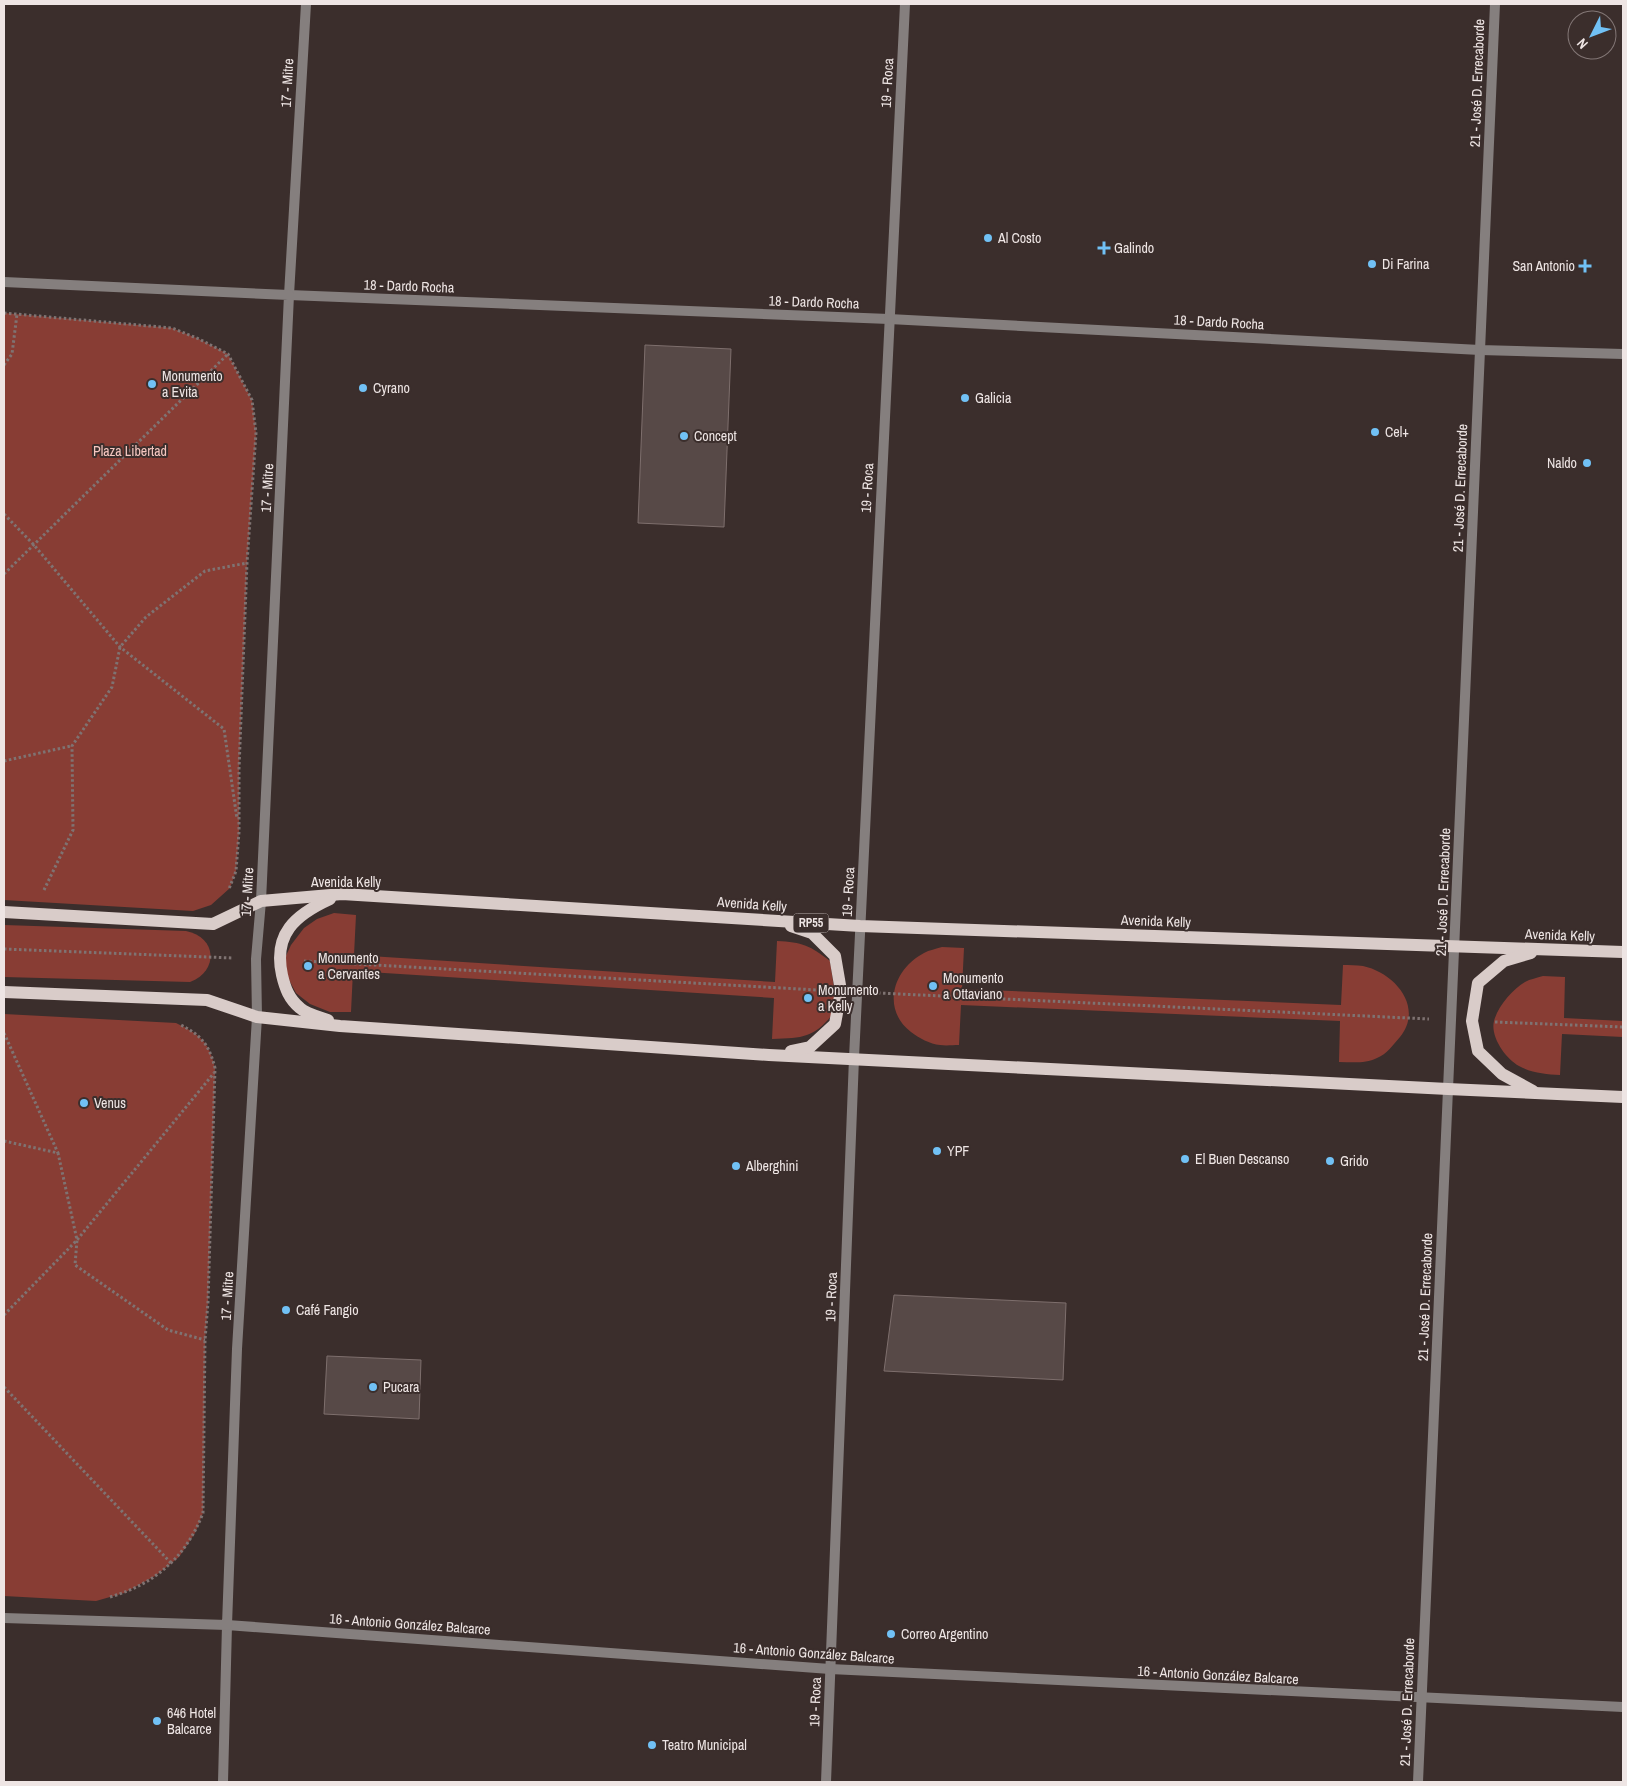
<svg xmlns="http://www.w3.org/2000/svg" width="1627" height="1786" font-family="'Archivo Narrow',sans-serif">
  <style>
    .green { fill: #883d34 }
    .building { fill: #574947; stroke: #7e6f6d }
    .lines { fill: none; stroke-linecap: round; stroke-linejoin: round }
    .path { stroke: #7f7372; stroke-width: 3; stroke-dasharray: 2.5 2.5; stroke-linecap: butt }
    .minor { stroke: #857f7e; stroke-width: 10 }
    .tertiary { stroke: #857f7e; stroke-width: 10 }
    .primary { stroke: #d9ccc9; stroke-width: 12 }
    .poi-dot { fill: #71c1f5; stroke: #3b2e2c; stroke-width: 2 }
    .labels { text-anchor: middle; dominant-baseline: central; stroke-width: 4; stroke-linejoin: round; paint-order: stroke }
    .shield { fill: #3b2e2c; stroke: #b8aead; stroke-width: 1 }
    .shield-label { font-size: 12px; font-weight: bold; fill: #eee5e4 }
    .street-label { font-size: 14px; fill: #eee5e4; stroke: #3b2e2c }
    .poi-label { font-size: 14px; fill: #eee5e4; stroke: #3b2e2c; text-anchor: start }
    .park-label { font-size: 14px; fill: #f6c7c0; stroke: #3b2e2c }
  </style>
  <rect width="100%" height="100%" fill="#3b2e2c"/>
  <g class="green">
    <path d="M4,313l168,15 27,11 29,15 24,46 4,33 -9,130 -8,206v63l-3,39 -6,17 -19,17 -18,6 -189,-11z"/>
    <path d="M334,913l22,2 -2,40 421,27 2,-41c25,1 34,5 53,20l7,48c-22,28 -30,29 -65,30l2,-41 -421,-27 -2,41h-21l-20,-8 -14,-11 -9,-17 -3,-16 7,-15 13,-17 13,-9z"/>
    <path d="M4,925l182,6c31,6 33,40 4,51l-186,-5z"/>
    <path d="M942,947l22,1 -2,41 379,16 2,-40c6,0 13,0 20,1 32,7 61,41 37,71 -7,8 -13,17 -23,21 -12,6 -26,4 -38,4l1,-41 -379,-16 -2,40c-6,0 -13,1 -19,0 -10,-1 -21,-7 -29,-13 -30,-23 -18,-63 13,-79 5,-3 12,-4 18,-6z"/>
    <path d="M1543,976l22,1 -1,41 59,3v16l-61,-3 -2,41c-14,-1 -28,-2 -41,-9 -13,-7 -29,-29 -25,-45 4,-15 18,-31 31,-39 5,-3 12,-4 18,-6z"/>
    <path d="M4,1014l172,9c25,12 33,19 39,45l-7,234 -3,38 -2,173 -8,20 -16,24 -24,19 -31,17 -28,8 -92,-5z"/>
  </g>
  <g class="building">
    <path d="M645,345l86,4 -7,178 -86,-4z"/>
    <path d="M894,1295l172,8 -3,77 -179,-9z"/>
    <path d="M327,1356l94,4 -2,59 -95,-5z"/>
  </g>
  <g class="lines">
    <g class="path">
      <path d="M4,313l168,15 27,11 29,15 24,46 4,33 -9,130 -8,206v63l-3,39 -7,18"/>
      <path d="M4,365l8,-11 5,-40"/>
      <path d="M4,514l30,31 86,102 104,82 13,90"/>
      <path d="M4,574l224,-220"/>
      <path d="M4,761l67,-15"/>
      <path d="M44,890l29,-60 -1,-84 40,-59 8,-40 26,-30 59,-46 42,-8"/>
      <path d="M4,949l229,9"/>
      <path d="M304,961l513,29"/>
      <path d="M878,993l551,26"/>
      <path d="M1495,1022l128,5"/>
      <path d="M4,1033l54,120"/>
      <path d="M4,1141l54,12 19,87 -2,25 93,65 37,10"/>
      <path d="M4,1315l73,-75 137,-167"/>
      <path d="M4,1387l167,176"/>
      <path d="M110,1597c45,-13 76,-40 93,-84l2,-173 3,-38 7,-234c-6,-24 -14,-33 -36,-44"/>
    </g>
    <g class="minor">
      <path d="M306,4l-17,291 600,24 591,31 143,4"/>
      <path d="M223,1782l4,-157 603,44 793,38"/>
      <path d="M826,1782l28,-724 51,-1054"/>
      <path d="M1418,1782l77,-1778"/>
    </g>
    <path class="tertiary" d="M4,282l285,13 -28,606 -5,58 1,58 -20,332 -10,276 -223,-7"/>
    <g class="primary">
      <path d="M4,912l209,12 48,-23 81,-7 518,32 763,26"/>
      <path d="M1531,953l-27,8 -26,22 -6,38 6,30 24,23 31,17"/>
      <path d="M4,992l203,8 50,17 83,9 429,29 679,34 175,8"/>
      <path d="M328,1020c-8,-3 -22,-6 -28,-12 -11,-9 -15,-20 -18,-33 -9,-41 13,-60 48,-76"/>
      <path d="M791,1051l19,-4 25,-23 6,-33 -6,-35 -23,-23 -21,-7"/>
    </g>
  </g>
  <g class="poi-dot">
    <circle cx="988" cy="238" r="5"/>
    <path d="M1101.5 240.5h5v5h5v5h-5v5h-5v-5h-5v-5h5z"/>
    <circle cx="1372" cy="264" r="5"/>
    <path d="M1582.5 258.5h5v5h5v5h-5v5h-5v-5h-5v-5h5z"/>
    <circle cx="152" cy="384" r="5"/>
    <circle cx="363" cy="388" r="5"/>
    <circle cx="965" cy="398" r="5"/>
    <circle cx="1375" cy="432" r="5"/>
    <circle cx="684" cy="436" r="5"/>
    <circle cx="1587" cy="463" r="5"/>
    <circle cx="308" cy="966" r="5"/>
    <circle cx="933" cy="986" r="5"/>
    <circle cx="808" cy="998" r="5"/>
    <circle cx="84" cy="1103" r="5"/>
    <circle cx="937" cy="1151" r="5"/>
    <circle cx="1185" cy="1159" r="5"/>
    <circle cx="1330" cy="1161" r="5"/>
    <circle cx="736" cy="1166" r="5"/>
    <circle cx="286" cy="1310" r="5"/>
    <circle cx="373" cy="1387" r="5"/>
    <circle cx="891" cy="1634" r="5"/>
    <circle cx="157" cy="1721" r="5"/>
    <circle cx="652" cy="1745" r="5"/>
  </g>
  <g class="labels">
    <rect class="shield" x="793.5" y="913.5" width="35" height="19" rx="4"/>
    <g class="shield-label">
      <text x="811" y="923">RP55</text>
    </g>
    <g class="street-label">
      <text transform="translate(287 83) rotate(-87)">17 - Mitre</text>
      <text transform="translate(887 83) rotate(-87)">19 - Roca</text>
      <text transform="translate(1477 83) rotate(-88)">21 - José D. Errecaborde</text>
      <text transform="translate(409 286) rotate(2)">18 - Dardo Rocha</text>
      <text transform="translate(814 302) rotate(2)">18 - Dardo Rocha</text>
      <text transform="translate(1219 322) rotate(3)">18 - Dardo Rocha</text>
      <text transform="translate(267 488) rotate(-87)">17 - Mitre</text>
      <text transform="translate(867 488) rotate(-87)">19 - Roca</text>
      <text transform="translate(1460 488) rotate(-88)">21 - José D. Errecaborde</text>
      <text x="346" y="882">Avenida Kelly</text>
      <text transform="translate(247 892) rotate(-87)">17 - Mitre</text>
      <text transform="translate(848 892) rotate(-87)">19 - Roca</text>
      <text transform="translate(1443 892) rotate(-88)">21 - José D. Errecaborde</text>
      <text transform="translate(752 904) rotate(4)">Avenida Kelly</text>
      <text transform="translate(1156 921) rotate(2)">Avenida Kelly</text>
      <text transform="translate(1560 935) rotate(2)">Avenida Kelly</text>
      <text transform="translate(227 1296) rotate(-87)">17 - Mitre</text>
      <text transform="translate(831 1297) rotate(-88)">19 - Roca</text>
      <text transform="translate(1425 1297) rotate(-88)">21 - José D. Errecaborde</text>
      <text transform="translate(410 1624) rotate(4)">16 - Antonio González Balcarce</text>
      <text transform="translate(814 1653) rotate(4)">16 - Antonio González Balcarce</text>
      <text transform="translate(1218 1675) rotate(3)">16 - Antonio González Balcarce</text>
      <text transform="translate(815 1702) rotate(-88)">19 - Roca</text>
      <text transform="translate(1407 1702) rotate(-88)">21 - José D. Errecaborde</text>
    </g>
    <g class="poi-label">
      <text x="998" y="238">Al Costo</text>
      <text x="1114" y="248">Galindo</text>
      <text x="1382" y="264">Di Farina</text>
      <text x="1575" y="266" text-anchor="end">San Antonio</text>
      <text x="162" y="376">Monumento<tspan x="162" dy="16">a Evita</tspan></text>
      <text x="373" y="388">Cyrano</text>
      <text x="975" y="398">Galicia</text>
      <text x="1385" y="432">Cel+</text>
      <text x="694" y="436">Concept</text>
      <text x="1577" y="463" text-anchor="end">Naldo</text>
      <text x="318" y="958">Monumento<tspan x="318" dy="16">a Cervantes</tspan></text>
      <text x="943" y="978">Monumento<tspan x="943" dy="16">a Ottaviano</tspan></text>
      <text x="818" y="990">Monumento<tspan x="818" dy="16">a Kelly</tspan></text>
      <text x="94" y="1103">Venus</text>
      <text x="947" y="1151">YPF</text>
      <text x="1195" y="1159">El Buen Descanso</text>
      <text x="1340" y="1161">Grido</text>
      <text x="746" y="1166">Alberghini</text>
      <text x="296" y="1310">Café Fangio</text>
      <text x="383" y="1387">Pucara</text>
      <text x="901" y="1634">Correo Argentino</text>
      <text x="167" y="1713">646 Hotel<tspan x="167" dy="16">Balcarce</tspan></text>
      <text x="662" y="1745">Teatro Municipal</text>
    </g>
    <g class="park-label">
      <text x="130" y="451">Plaza Libertad</text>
    </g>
  </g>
  <rect width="1627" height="1786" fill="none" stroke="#eee5e4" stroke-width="10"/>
  <g transform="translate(1592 35) rotate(228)"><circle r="24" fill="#3b2e2c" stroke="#837776"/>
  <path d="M0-4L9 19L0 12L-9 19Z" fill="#71c1f5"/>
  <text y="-8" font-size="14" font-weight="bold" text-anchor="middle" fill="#eee5e4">N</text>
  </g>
</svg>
